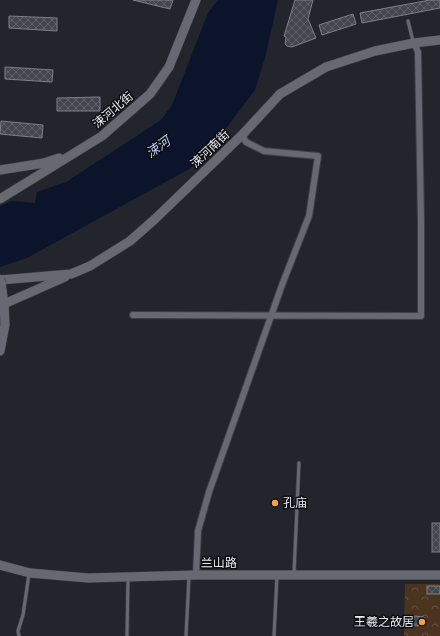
<svg xmlns="http://www.w3.org/2000/svg" width="440" height="636" font-family="'Fira Sans','Noto Sans SC',sans-serif">
  <style>
    .park { fill: url(#park-crowns) }
    .water { fill: #0c142b }
    .building { fill: url(#building-cross-hatch); stroke: #7c8088 }
    .lines { fill: none; stroke-linecap: round; stroke-linejoin: round }
    .lane-casing { stroke: #3d3f44; stroke-width: 4.5 }
    .street-casing { stroke: #3d3f44; stroke-width: 8 }
    .secondary-casing { stroke: #3d3f44; stroke-width: 10 }
    .lane { stroke: #666971; stroke-width: 3 }
    .street { stroke: #666971; stroke-width: 6 }
    .secondary { stroke: #666971; stroke-width: 9 }
    .secondary-bridge-casing { stroke: #3d3f44; stroke-width: 10; stroke-linecap: butt }
    .secondary-bridge { stroke: #666971; stroke-width: 9 }
    .poi-dot { fill: #f8a04b; stroke: #0d0e11; stroke-width: 1.5 }
    .labels { text-anchor: middle; dominant-baseline: central; stroke-width: 3; stroke-linejoin: round; paint-order: stroke }
    .street-label { font-size: 12px; fill: #e9ebf0; stroke: #0d0e11 }
    .poi-label { font-size: 12px; fill: #e9ebf0; stroke: #0d0e11; text-anchor: start }
    .water-label { font-size: 13px; font-style: italic; fill: #becff9; stroke: #0d0e11 }
  </style>
  <defs>
    <pattern id="park-crowns" width="20" height="18" patternUnits="userSpaceOnUse"><rect width="20" height="18" fill="#4b341f"/><path d="M2 6a3 3 0 1 1 6 0M12 15a3 3 0 1 1 6 0" fill="none" stroke="#655240"/></pattern>
    <pattern id="building-cross-hatch" width="8" height="8" patternUnits="userSpaceOnUse"><rect width="8" height="8" fill="#43464d"/><path d="M0 0l8 8M0 8l8-8" fill="none" stroke="#5e6167"/></pattern>
  </defs>
  <rect width="100%" height="100%" fill="#22252c"/>
  <path class="park" d="M405,584h35v52h-36z"/>
  <path class="water" d="M218,0h60l-13,58 -10,32 -34,45 -30,33 -164,90 -27,9v-61l11,-5 24,2 2,-11 29,-10 95,-62 11,-15 36,-92z"/>
  <g class="building">
    <path d="M133,0h40l-3,9z"/>
    <path d="M295,0h18l-5,19 8,19 -24,9 -5,-1 -2,-2 1,-7 -2,-1z"/>
    <path d="M430,0h10v8l-78,15 -2,-10z"/>
    <path d="M353,14l3,10 -34,11 -3,-10z"/>
    <path d="M9,16l48,2v13l-48,-3z"/>
    <path d="M5,67l48,3 -1,12 -47,-3z"/>
    <path d="M100,97v14h-43v-13z"/>
    <path d="M1,121l42,4 -1,13 -42,-4z"/>
    <rect x="432" y="523" width="8" height="29"/>
    <rect x="427" y="586" width="13" height="8"/>
    <path d="M414,616l10,1v9l-11,-1z"/>
  </g>
  <g class="lines">
    <g class="lane-casing">
      <g id="lane">
        <path d="M408,21l5,20"/>
        <path d="M294,573l5,-110"/>
        <path d="M19,636l-1,-5 5,-16 6,-41"/>
        <path d="M127,636l1,-58"/>
        <path d="M186,636l3,-59"/>
        <path d="M274,636l3,-60"/>
      </g>
    </g>
    <g class="street-casing">
      <g id="street">
        <path d="M133,315l288,1v-95l-3,-169 -4,-9"/>
        <path d="M196,575l2,-44 11,-39 73,-207 27,-69 9,-60 -54,-5 -18,-9 -4,-7"/>
      </g>
    </g>
    <g class="secondary-casing">
      <g id="secondary">
        <path d="M0,170l44,-7 15,-5"/>
        <path d="M0,199l102,-63 48,-42 19,-27 27,-67"/>
        <path d="M0,280l71,-6 19,-8 40,-25 25,-22 87,-84 38,-41 46,-27 49,-16 39,-8 26,-3"/>
        <path d="M4,304l61,-27"/>
        <path d="M0,351l5,-26 -1,-21 -3,-21"/>
        <path d="M0,565l30,8 58,5 108,-3h244"/>
      </g>
    </g>
    <use href="#lane" class="lane"/>
    <use href="#street" class="street"/>
    <use href="#secondary" class="secondary"/>
    <g class="secondary-bridge-casing">
      <path id="secondary-bridge" d="M0,279l1,4"/>
    </g>
    <use href="#secondary-bridge" class="secondary-bridge"/>
  </g>
  <g class="poi-dot">
    <circle cx="275" cy="503" r="4"/>
    <circle cx="422" cy="622" r="4"/>
  </g>
  <g class="labels">
    <g class="street-label">
      <text transform="translate(113 110) rotate(-40)">涑河北街</text>
      <text transform="translate(210 149) rotate(-44)">涑河南街</text>
      <text x="219" y="563">兰山路</text>
    </g>
    <g class="poi-label">
      <text x="283" y="503">孔庙</text>
      <text x="414" y="622" text-anchor="end">王羲之故居</text>
    </g>
    <g class="water-label">
      <text transform="translate(158 147) rotate(-36)">涑河</text>
    </g>
  </g>
</svg>
